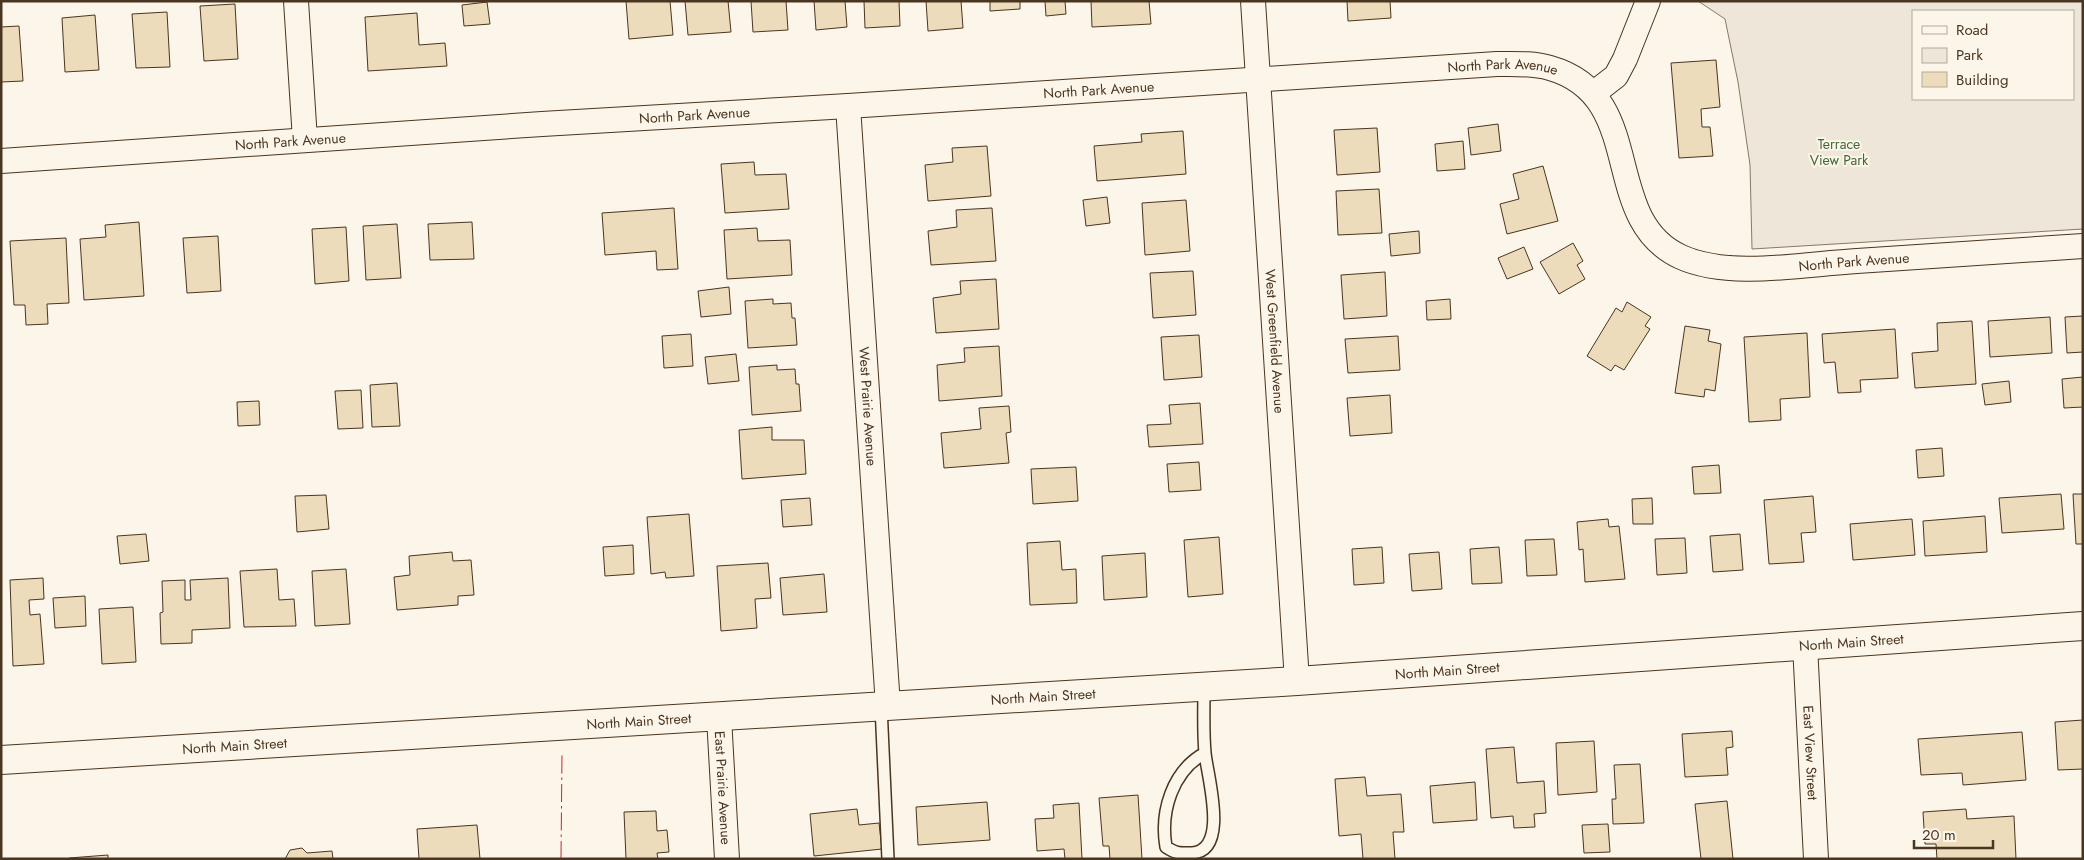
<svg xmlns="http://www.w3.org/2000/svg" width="2084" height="860" font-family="Jost,sans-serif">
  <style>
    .green { fill: #ede6d9; stroke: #887966; fill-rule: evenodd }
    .building { fill: #ecdcbc; stroke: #4a3520 }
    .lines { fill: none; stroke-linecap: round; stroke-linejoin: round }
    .service-casing { stroke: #4a3520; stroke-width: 14 }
    .minor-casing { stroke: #4a3520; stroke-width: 26 }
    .tertiary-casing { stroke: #4a3520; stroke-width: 30 }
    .service { stroke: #fbf6e9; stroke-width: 11 }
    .minor { stroke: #fbf6e9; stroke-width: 24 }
    .tertiary { stroke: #fbf6e9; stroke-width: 28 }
    .power { stroke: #c62828; stroke-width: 1; stroke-dasharray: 18 4 2.5 4; stroke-linecap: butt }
    .labels { text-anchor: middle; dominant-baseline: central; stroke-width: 4; stroke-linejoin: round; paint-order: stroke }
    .street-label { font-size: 14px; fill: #4a3520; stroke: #fbf6e9 }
    .park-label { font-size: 14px; fill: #436837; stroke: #fbf6e9 }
  </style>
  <rect width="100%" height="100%" fill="#fbf6e9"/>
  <path class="green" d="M1698,1h385v228l-331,20 -2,-84 -12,-83 -13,-63zM1913,11h160v88h-160z"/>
  <g class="building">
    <path d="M626,1h44l3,34 -44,4z"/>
    <path d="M685,1h43l3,31 -43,3z"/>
    <path d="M751,1h35l2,29 -35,2z"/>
    <path d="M814,1h31l2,26 -31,3z"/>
    <path d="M864,1h35l1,25 -35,2z"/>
    <path d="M926,1h35l2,27 -35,3z"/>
    <path d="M990,1h30v8l-30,2z"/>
    <path d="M1045,1h20l1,13 -20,2z"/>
    <path d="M1091,1h58l2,23 -59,3z"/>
    <path d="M1347,1h43l1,17 -43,3z"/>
    <path d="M487,2l3,22 -26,2 -2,-21z"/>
    <path d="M235,4l3,55 -34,2 -4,-55z"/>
    <path d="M167,12l3,55 -34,1 -4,-54z"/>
    <path d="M417,13l2,32 26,-2 2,23 -79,5 -3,-54z"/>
    <path d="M95,15l4,55 -34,2 -3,-54z"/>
    <path d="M19,26l4,55 -22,1v-55z"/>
    <path d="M1716,60l4,47 -19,2 1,18h8l3,29 -34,2 -8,-95z"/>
    <path d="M1498,124l3,27 -30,4 -3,-27z"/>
    <path d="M1377,128l3,44 -43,3 -3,-45z"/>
    <path d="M1183,131l3,43 -89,7 -3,-35 48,-4 -1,-8z"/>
    <path d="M1463,141l2,28 -28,2 -2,-27z"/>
    <path d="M987,146l4,50 -63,5 -3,-36 28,-3 -1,-14z"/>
    <path d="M754,162l1,13 31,-1 3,35 -64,4 -4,-49z"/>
    <path d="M1543,166l15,55 -51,13 -7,-30 19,-5 -6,-25z"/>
    <path d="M1379,189l3,44 -44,2 -2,-44z"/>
    <path d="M1107,197l3,26 -24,3 -3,-26z"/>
    <path d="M1186,200l4,51 -45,4 -3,-52z"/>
    <path d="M674,208l4,61 -21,1 -1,-19 -51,4 -3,-42z"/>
    <path d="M992,208l4,53 -65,4 -3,-34 29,-4 -1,-17z"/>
    <path d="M139,222l5,74 -60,4 -4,-61 26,-2 -1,-12z"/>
    <path d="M472,222l2,37 -44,1 -2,-36z"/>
    <path d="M397,224l4,54 -35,2 -3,-54z"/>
    <path d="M346,227l3,54 -34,3 -3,-55z"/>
    <path d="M757,228l1,13 32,-1 2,35 -65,4 -3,-49z"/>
    <path d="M1419,231l1,22 -29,3 -2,-22z"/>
    <path d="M218,236l3,55 -34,2 -4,-55z"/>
    <path d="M66,238l3,65 -22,1 1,20 -22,1 -1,-20h-11l-4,-64z"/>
    <path d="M1573,243l10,18 -6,4 8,14 -26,15 -19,-32z"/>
    <path d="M1524,247l9,22 -26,10 -9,-21z"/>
    <path d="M1193,271l3,44 -43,3 -3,-45z"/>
    <path d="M1385,272l2,44 -43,3 -3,-44z"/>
    <path d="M996,279l3,50 -63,4 -3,-35 28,-4 -1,-13z"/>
    <path d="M729,287l2,27 -30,3 -3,-26z"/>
    <path d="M773,299v5l18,-1 1,15h3l2,27 -49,3 -3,-47z"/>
    <path d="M1450,299l1,20 -24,1 -1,-19z"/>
    <path d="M1627,302l24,15 -6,9 5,3 -26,41 -9,-5 -4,6 -24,-15 29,-48 6,4z"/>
    <path d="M2083,316v36l-16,1 -2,-36z"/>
    <path d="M2050,317l2,36 -62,4 -2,-36z"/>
    <path d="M1972,321l4,63 -61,4 -3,-35 26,-2 -1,-28z"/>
    <path d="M1685,326l25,4 -2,11 13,3 -6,47 -10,-2 -1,8 -29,-4z"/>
    <path d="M1895,329l3,49 -38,2 1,12 -23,1 -3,-31 -11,1 -2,-29z"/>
    <path d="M1807,333l3,64 -30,2 1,21 -32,2 -5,-85z"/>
    <path d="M691,334l2,32 -29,2 -2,-32z"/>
    <path d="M1199,335l3,42 -38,3 -3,-43z"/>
    <path d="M1398,336l2,34 -52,3 -3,-34z"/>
    <path d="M999,346l3,50 -63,5 -2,-36 28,-3 -1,-14z"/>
    <path d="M736,354l3,27 -31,3 -3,-27z"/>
    <path d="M777,365v5l18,-1 1,15h3l2,27 -49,4 -3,-48z"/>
    <path d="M2083,377v30l-19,1 -2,-29z"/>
    <path d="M2009,381l2,21 -26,3 -3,-21z"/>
    <path d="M397,383l3,43 -28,1 -2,-42z"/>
    <path d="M361,390l2,38 -25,1 -3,-38z"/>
    <path d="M1390,395l2,38 -42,3 -3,-38z"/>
    <path d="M259,401l1,24 -22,1 -1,-24z"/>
    <path d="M1200,403l3,41 -54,3 -2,-22 24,-1 -2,-19z"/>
    <path d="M1009,406l2,26 -5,1 3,30 -65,5 -3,-35 40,-4 -2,-21z"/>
    <path d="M772,427v13h32l2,34 -64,5 -3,-49z"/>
    <path d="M1942,448l2,28 -26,2 -2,-28z"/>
    <path d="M1199,462l2,28 -32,2 -2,-28z"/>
    <path d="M1719,465l2,28 -27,1 -2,-27z"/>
    <path d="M1076,467l2,34 -45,3 -2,-35z"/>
    <path d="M2061,494l3,35 -62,4 -3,-35z"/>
    <path d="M2073,494h10v50h-7z"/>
    <path d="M326,495l3,34 -32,3 -2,-36z"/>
    <path d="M1813,496l3,36 -15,1 3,29 -35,2 -5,-64z"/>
    <path d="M810,498l2,27 -29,2 -2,-27z"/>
    <path d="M1652,498l1,26h-20l-1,-25z"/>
    <path d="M689,514l5,62 -28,2 -1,-6 -14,2 -4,-57z"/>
    <path d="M1985,516l2,36 -62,4 -2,-35z"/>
    <path d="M1608,519l1,8 10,-1 6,53 -40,3 -2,-33 -4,1 -2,-28z"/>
    <path d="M1912,519l3,36 -62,5 -3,-36z"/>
    <path d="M146,534l3,27 -29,3 -3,-28z"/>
    <path d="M1740,534l3,36 -30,2 -3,-36z"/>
    <path d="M1219,537l4,57 -35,3 -4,-57z"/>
    <path d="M1685,538l2,35 -30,2 -2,-36z"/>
    <path d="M1554,539l3,36 -30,1 -2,-36z"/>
    <path d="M1060,541l2,29 14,-1 1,34 -47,2 -3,-62z"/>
    <path d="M633,545l1,29 -29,2 -2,-29z"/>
    <path d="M1382,547l2,36 -30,2 -2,-36z"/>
    <path d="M1499,547l3,36 -30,1 -2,-35z"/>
    <path d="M452,552l1,9 18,-1 3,35 -16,1v9l-61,5 -3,-33 16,-2 -1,-19z"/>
    <path d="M1439,552l3,37 -30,2 -3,-37z"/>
    <path d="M1145,553l2,44 -43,3 -2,-44z"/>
    <path d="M768,563l3,35 -16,1 2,29 -36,3 -4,-65z"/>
    <path d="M277,569l2,31 15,-1 2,27 -52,1 -4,-56z"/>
    <path d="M346,569l4,55 -35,2 -3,-55z"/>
    <path d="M824,574l3,38 -44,3 -3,-37z"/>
    <path d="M43,578l1,21 -15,1 1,15 10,-1 4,50 -31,2 -3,-86z"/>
    <path d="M228,578l2,50 -38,2v13l-31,1 -1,-31 3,-1 -1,-31 23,-1v20h6l-1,-20z"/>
    <path d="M85,596l1,30 -31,2 -2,-30z"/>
    <path d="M133,607l3,55 -34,2 -3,-55z"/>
    <path d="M2083,720v49l-25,1 -3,-48z"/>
    <path d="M1732,731l1,16 -7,1 2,27 -43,2 -3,-43z"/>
    <path d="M2022,732l4,48 -63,5 -1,-12 -41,2 -3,-36z"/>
    <path d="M1594,741l3,51 -39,3 -2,-52z"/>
    <path d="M1514,747l3,36 27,-2 2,32 -12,1 1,13 -21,1 -1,-12 -22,2 -5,-69z"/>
    <path d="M1640,764l4,59 -31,1 -1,-25h4l-2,-34z"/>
    <path d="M1365,777l2,19 34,-2 3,38h-11l2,27h-32l-2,-25 -22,2 -4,-57z"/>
    <path d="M1475,782l2,38 -44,3 -3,-37z"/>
    <path d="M1138,795l4,64h-32l-1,-13h-6l-4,-48z"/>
    <path d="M1727,801l6,58h-32l-6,-55z"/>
    <path d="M987,802l3,38 -72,5 -2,-38z"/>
    <path d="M1079,803l3,56h-17l-1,-10 -27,2 -2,-32 19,-1 -1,-13z"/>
    <path d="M857,809l2,16 20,-2 3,26 -68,7 -4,-42z"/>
    <path d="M1966,809l1,10 47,-3 2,43h-79l-1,-15h-11l-2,-32z"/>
    <path d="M656,811l1,20 10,-1 2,22 -12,1 1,6h-32l-2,-47z"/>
    <path d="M1608,824l2,28 -26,1 -2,-28z"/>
    <path d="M477,825l3,34h-61l-2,-30z"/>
    <path d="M302,848l5,5 25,-2 1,8h-48l5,-9z"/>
    <path d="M108,855v4h-39v-1z"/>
  </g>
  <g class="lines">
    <g class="service-casing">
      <g id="service">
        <path d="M1204,687c0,22 -1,44 1,66 2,22 25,98 -13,100 -13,0 -15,1 -26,-6 -6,-35 6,-76 39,-94"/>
        <path d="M881,706l7,153"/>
      </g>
    </g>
    <g class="minor-casing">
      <g id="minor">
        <path d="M296,1l9,139"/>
        <path id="s1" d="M1253,1l44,680"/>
        <path d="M1594,93l22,-17 9,-17 23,-58"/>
        <path id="s2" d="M848,106l40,600"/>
        <path id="s3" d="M1,161l541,-37 306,-18 649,-42c18,0 36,-1 53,4 99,28 48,151 131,189 49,22 123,7 176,4 75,-5 150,-10 226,-15"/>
        <path id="s4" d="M1805,645l11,214"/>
        <path id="s5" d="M719,717l8,142"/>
      </g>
    </g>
    <g class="tertiary-casing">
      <g id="tertiary">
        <path id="s6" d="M1,760l1296,-79 786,-55"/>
      </g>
    </g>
    <use href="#service" class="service"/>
    <use href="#minor" class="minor"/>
    <use href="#tertiary" class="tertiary"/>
    <path class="power" d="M561,859l1,-105"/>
  </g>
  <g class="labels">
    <g class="street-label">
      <text stroke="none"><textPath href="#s3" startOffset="1505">North Park Avenue</textPath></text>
      <text stroke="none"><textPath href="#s3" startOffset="1100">North Park Avenue</textPath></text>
      <text stroke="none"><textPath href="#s3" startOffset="695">North Park Avenue</textPath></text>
      <text stroke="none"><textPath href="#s3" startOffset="290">North Park Avenue</textPath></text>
      <text stroke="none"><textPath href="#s3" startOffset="1969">North Park Avenue</textPath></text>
      <text stroke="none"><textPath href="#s1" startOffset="341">West Greenfield Avenue</textPath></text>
      <text stroke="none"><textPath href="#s2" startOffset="301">West Prairie Avenue</textPath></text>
      <text stroke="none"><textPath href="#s6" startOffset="1854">North Main Street</textPath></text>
      <text stroke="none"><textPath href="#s6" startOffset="1449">North Main Street</textPath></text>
      <text stroke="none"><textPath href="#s6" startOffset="1044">North Main Street</textPath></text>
      <text stroke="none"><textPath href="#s6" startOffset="639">North Main Street</textPath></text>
      <text stroke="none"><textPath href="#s6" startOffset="234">North Main Street</textPath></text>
      <text stroke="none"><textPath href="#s4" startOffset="108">East View Street</textPath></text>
      <text stroke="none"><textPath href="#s5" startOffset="71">East Prairie Avenue</textPath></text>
    </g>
    <g class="park-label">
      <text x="1839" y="144">Terrace<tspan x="1839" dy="16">View Park</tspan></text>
    </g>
  </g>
  <rect width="2084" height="860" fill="none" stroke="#4a3520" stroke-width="5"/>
  <rect x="1912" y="10" width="162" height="90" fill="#fbf6e9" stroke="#b4a999"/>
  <rect x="1922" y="26" width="25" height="8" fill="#fbf6e9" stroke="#b4a999"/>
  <text x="1956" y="35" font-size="15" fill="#4a3520">Road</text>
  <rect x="1922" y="48" width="25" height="15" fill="#ede6d9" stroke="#b4a999"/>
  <text x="1956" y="60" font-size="15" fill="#4a3520">Park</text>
  <rect x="1922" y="72" width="25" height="15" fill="#ecdcbc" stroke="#b4a999"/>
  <text x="1956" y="85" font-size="15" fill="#4a3520">Building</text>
  <path d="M1914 840v8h79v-8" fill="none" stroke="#4a3520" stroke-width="2.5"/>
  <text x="1922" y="840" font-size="15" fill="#4a3520" stroke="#fbf6e9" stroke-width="4" paint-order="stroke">20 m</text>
</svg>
